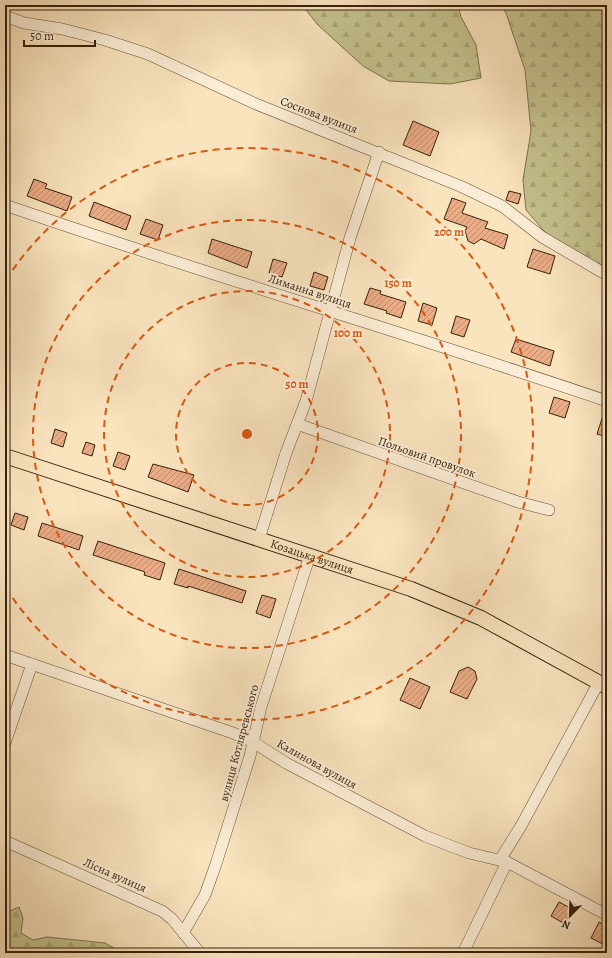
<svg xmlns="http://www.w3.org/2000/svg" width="612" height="958" font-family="Alegreya,serif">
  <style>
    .forest { fill: url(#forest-firs); stroke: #7e724c }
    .building { fill: url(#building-hatch); stroke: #37210c }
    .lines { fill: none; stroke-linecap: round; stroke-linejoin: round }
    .minor-casing { stroke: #685238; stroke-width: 12 }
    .major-casing { stroke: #37210c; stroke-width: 16 }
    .minor { stroke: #fbedd5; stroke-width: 11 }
    .major { stroke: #f9e4be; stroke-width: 14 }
    .ring { fill: none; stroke: #df560c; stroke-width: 2; stroke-dasharray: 7 5 }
    .labels { text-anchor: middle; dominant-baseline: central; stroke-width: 4; stroke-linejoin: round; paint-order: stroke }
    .street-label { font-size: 12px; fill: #37210c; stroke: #fbedd5 }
    .centre { fill: #df560c; stroke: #fbedd5; stroke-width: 2 }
    .ring-label { font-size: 12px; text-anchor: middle; font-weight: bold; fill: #df560c; stroke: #fbedd5; stroke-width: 4; stroke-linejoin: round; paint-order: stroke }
  </style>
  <defs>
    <pattern id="forest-firs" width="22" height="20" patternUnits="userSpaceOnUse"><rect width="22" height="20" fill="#c4c28d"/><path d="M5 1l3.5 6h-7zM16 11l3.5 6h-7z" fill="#a9a678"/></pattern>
    <pattern id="building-hatch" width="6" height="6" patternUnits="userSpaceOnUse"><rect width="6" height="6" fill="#ebac86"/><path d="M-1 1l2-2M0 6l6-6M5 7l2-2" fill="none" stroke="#bf8c6c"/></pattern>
  </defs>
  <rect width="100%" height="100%" fill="#f9e4be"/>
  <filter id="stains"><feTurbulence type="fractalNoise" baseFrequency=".005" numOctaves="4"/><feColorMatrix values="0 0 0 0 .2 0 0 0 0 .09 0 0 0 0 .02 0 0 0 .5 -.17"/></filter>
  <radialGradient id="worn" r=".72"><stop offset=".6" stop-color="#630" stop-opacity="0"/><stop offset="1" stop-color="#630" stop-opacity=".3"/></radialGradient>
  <g class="forest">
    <path d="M302,5h156l3,12 15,28 5,33 -31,6 -61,-3 -26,-15 -45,-41z"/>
    <path d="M500,5h107v263l-38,-19 -24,-17 -19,-22 -3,-30 8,-49 -6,-61 -19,-57z"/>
    <path d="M19,907l4,11 -2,15 12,7 14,-3 58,6 18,10h-118v-40z"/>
  </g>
  <g class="building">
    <path d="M413,121l26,11 -9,24 -27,-11z"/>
    <path d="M34,179l13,5 -2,4 27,9 -5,14 -40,-15z"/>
    <path d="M509,191l12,3 -3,10 -12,-4z"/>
    <path d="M452,198l14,5 -4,10 26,9 -3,6 23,7 -4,14 -23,-10 -7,5 -6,-3 -3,-10 2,-4 -23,-8z"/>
    <path d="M94,202l37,14 -5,14 -37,-14z"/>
    <path d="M146,219l17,6 -5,15 -18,-6z"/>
    <path d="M212,239l40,13 -5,16 -39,-15z"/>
    <path d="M533,249l22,7 -5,18 -23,-7z"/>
    <path d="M273,259l14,4 -5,14 -13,-4z"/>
    <path d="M314,272l14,5 -4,13 -14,-4z"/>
    <path d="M370,288l11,3 -1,3 26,8 -5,16 -15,-5 1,-2 -23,-7z"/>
    <path d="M423,303l14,5 -5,17 -14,-4z"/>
    <path d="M456,316l14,4 -6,17 -13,-4z"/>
    <path d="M516,339l38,12 -4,15 -39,-14z"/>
    <path d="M554,397l16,5 -5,16 -16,-5z"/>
    <path d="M605,409h2v28l-10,-3z"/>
    <path d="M55,429l12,4 -4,14 -12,-4z"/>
    <path d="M86,442l9,3 -3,11 -10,-3z"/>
    <path d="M118,452l12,4 -5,14 -12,-4z"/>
    <path d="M153,464l41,11 -6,17 -40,-15z"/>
    <path d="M15,513l13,4 -4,13 -13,-5z"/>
    <path d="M42,523l41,13 -4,14 -41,-14z"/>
    <path d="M98,541l67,22 -5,17 -16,-5 1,-3 -52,-17z"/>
    <path d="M179,569l67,22 -4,12 -54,-17v2l-14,-4z"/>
    <path d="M262,595l14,4 -6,19 -14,-5z"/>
    <path d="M468,667l7,4 2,8 -10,20 -17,-7 9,-21z"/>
    <path d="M410,678l20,9 -10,22 -20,-9z"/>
    <path d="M559,902l13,7 -7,15 -14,-8z"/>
    <path d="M599,922l8,5v19l-16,-8z"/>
  </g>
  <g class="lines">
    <g class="minor-casing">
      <g id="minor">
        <path d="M5,16l19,7 38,6 43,11 43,14 108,50 204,82 42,20 40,31 65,38"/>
        <path d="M5,205c199,69 402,128 602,196"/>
        <path d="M297,424l221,78 31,8"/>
        <path d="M259,539l27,-86 20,-52 44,-163 29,-86"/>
        <path d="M5,655l228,78 20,9 33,21 139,73 44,17 38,9 100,53"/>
        <path d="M5,743l27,-79"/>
        <path d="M5,841l157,70 10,8 28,34"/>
        <path d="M500,860l21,-34 78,-144"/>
        <path d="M183,933l22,-38 11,-31 34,-108 11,-49 49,-152"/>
        <path d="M463,953l44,-91"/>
      </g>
    </g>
    <g class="major-casing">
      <g id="major">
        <path id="s1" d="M5,456l406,133 70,29 126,69"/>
      </g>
    </g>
    <use href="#minor" class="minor"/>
    <use href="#major" class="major"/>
  </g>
  <g class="ring">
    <circle cx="247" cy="434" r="71"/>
    <circle cx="247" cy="434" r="143"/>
    <circle cx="247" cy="434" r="214"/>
    <path d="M6 280A286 286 0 1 1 6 588"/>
  </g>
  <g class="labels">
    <g class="street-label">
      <text transform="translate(319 115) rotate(21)">Соснова вулиця</text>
      <text transform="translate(310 291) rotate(18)">Лиманна вулиця</text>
      <text transform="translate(427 457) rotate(19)">Польовий провулок</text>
      <text stroke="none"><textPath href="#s1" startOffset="323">Козацька вулиця</textPath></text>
      <text transform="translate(239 743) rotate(-75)">вулиця Котляревського</text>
      <text transform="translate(317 764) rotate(29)">Калинова вулиця</text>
      <text transform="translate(115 875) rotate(24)">Лісна вулиця</text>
    </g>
  </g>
  <circle cx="247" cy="434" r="6" class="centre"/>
  <g class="ring-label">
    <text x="449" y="236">200 m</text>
    <text x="398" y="287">150 m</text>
    <text x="348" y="337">100 m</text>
    <text x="297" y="388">50 m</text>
  </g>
  <rect width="612" height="958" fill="none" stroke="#f9e4be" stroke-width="20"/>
  <rect x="6" y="6" width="600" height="946" fill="none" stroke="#37210c" stroke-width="2"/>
  <rect x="10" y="10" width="592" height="938" fill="none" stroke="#37210c"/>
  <g transform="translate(570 916) rotate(203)" stroke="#fbedd5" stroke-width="3" paint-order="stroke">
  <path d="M0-3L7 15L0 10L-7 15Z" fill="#37210c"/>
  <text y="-6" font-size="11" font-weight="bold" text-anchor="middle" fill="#37210c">N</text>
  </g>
  <path d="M24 40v6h71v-6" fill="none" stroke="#37210c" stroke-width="2"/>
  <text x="30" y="40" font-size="12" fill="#37210c" stroke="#fbedd5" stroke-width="3" paint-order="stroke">50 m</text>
  <rect width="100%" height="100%" filter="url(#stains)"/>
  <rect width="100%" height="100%" fill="url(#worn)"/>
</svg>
